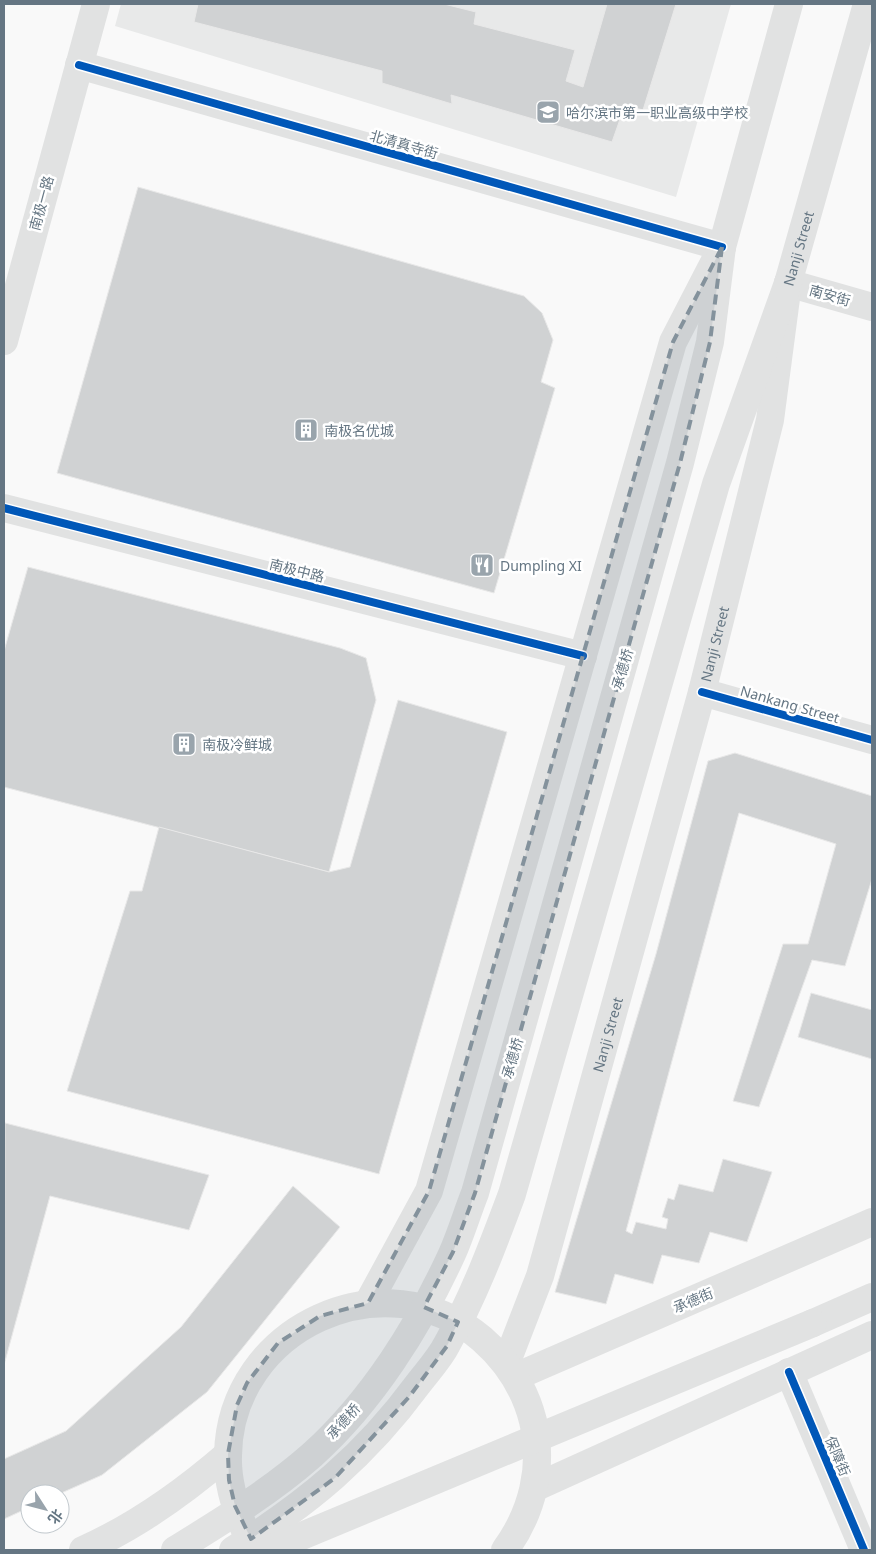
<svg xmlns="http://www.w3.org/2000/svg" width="876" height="1554" font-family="'Noto Sans','Noto Sans SC',sans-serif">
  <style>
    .built { fill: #e8e9e9 }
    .building { fill: #d0d2d3; stroke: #e8e8e8 }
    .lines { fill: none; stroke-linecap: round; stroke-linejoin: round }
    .secondary { stroke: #e1e2e2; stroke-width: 28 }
    .primary { stroke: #e1e2e2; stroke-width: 28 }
    .highway { stroke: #e1e2e2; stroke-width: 28 }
    .cycleway-casing { stroke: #fff; stroke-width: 11 }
    .cycleway { stroke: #0057b8; stroke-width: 8 }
    .marked { fill: #84929c; fill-opacity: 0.2; stroke: #84929c; stroke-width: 4; stroke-dasharray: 10 6; stroke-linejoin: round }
    .labels { text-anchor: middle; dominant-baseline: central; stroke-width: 5; stroke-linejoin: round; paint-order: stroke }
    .poi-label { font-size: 14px; fill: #657683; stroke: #fff; text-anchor: start }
    .street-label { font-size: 14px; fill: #657683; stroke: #fff }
  </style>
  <rect width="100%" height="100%" fill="#f9f9f9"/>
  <path class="built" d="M121,4h610l-55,193 -561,-171z"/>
  <g class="building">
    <path d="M198,4h246l32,8 -2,12 101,26 -9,31 17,6 24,-83h69l-33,106 -18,-5 -13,37 -161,-47 1,9 -70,-21v-12l-188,-49z"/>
    <path d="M138,187l386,109 18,17 11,27 -12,42 14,6 -61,205 -437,-120z"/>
    <path d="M28,567l312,81 26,10 10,42 -47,172 -325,-85v-136z"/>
    <path d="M398,700l109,32 -128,442 -312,-83 63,-200h12l17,-64 170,45 21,-5z"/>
    <path d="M735,753l137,43v83l-27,87 -33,-6 -53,147 -26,-6 50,-157h25l28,-100 -97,-31 -113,418 6,3 4,-12 30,7 2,-10 -6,-2 6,-19 6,2 5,-16 34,8 10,-33 49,13 -25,70 -37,-10 -11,31 -37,-8 -9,29 -38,-10 -9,30 -51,-12 101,-338 52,-193z"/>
    <path d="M811,993l61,17v49l-74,-22z"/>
    <path d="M5,1123l204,52 -20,55 -139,-34 -46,169z"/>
    <path d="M293,1186l47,41 -133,165 -105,83 -43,19h-29v13l-26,12v-60l62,-28 115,-104z"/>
  </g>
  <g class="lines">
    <g class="secondary">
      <path d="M79,65l643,182"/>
      <path d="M788,283l84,24"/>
      <path d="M4,341l92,-337"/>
      <path d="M4,508l579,148"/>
      <path d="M702,692l170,48"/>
      <path d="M789,1372l75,178"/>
    </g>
    <g class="primary">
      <path d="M813,1323l59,-26"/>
      <path d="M515,1377l357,-155"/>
      <path d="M534,1488l338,-153"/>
    </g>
    <g class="highway">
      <path d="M368,1303l61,-112 244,-849 49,-95 67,-243"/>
      <path id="s1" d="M506,1364l34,-88 162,-584 68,-272 18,-137 79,-279"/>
      <path d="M244,1528c-10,-24 -17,-47 -16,-73 2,-128 157,-199 254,-116 25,22 43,50 51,82 11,46 -1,92 -28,129"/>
      <path d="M83,1550c54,-24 100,-57 145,-96"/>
      <path d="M175,1550c47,-29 95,-58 137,-95 60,-54 107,-129 140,-201 9,-20 15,-41 23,-61l205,-730 30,-121 12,-95"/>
      <path d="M233,1550c75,-47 132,-94 185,-166 10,-13 22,-26 29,-40 27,-48 46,-99 65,-150l204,-710 72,-201"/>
      <path d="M268,1550l545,-227"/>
    </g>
    <g class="cycleway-casing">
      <g id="cycleway">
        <path d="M79,65l643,182"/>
        <path d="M4,508l579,148"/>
        <path d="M702,692l170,48"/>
        <path d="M789,1372l75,178"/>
      </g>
    </g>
    <use href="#cycleway" class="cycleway"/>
  </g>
  <path class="marked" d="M722,247l-12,95 -30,121 -205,730 -22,59 -29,55 34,15 -11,24 -38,51 -74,81 -84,61 -16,-33 -6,-26 -1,-26 9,-49 10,-22 31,-40 42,-27 48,-13 61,-112 244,-849z"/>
  <defs>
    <g id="school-square" transform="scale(1.25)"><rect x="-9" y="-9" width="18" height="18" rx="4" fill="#99a4ac" stroke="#fff"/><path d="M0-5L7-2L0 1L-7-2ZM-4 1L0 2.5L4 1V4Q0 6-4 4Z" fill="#fff"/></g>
    <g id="building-square" transform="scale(1.25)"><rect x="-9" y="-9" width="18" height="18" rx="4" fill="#99a4ac" stroke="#fff"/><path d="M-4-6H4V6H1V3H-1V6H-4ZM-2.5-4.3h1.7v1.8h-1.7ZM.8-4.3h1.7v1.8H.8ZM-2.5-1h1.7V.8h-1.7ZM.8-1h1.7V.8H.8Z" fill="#fff"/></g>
    <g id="restaurant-square" transform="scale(1.25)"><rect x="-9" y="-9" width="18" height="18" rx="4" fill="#99a4ac" stroke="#fff"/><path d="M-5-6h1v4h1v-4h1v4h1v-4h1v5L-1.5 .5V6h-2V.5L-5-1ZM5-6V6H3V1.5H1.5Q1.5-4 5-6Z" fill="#fff"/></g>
  </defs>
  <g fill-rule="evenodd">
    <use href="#school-square" x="548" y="112"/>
    <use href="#building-square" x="306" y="430"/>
    <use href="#restaurant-square" x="482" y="565"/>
    <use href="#building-square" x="184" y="744"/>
  </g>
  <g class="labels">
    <g class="poi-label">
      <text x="566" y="112">哈尔滨市第一职业高级中学校</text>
      <text x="324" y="430">南极名优城</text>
      <text x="500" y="565">Dumpling XI</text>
      <text x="202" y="744">南极冷鲜城</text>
    </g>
    <g class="street-label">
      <text transform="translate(404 144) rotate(16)">北清真寺街</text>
      <text transform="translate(41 203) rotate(-75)">南极一路</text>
      <text stroke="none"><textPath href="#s1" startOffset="1155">Nanji Street</textPath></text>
      <text transform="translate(830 295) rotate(16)">南安街</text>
      <text transform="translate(297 570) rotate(14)">南极中路</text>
      <text stroke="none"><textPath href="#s1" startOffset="750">Nanji Street</textPath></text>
      <text transform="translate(622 669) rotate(-74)">承德桥</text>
      <text transform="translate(790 704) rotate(16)">Nankang Street</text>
      <text stroke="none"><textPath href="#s1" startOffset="345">Nanji Street</textPath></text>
      <text transform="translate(512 1058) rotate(-74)">承德桥</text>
      <text transform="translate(693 1300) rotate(-23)">承德街</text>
      <text transform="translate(343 1421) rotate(-48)">承德桥</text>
      <text transform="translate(838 1456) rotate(67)">保障街</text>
    </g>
  </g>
  <rect width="876" height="1554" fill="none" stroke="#657683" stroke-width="10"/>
  <g transform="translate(45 1509) rotate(126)"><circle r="24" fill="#ffffff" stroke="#c1c8cd"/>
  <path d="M0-4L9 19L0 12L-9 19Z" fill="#99a4ac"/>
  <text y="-8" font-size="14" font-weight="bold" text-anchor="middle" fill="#657683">北</text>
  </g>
</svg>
